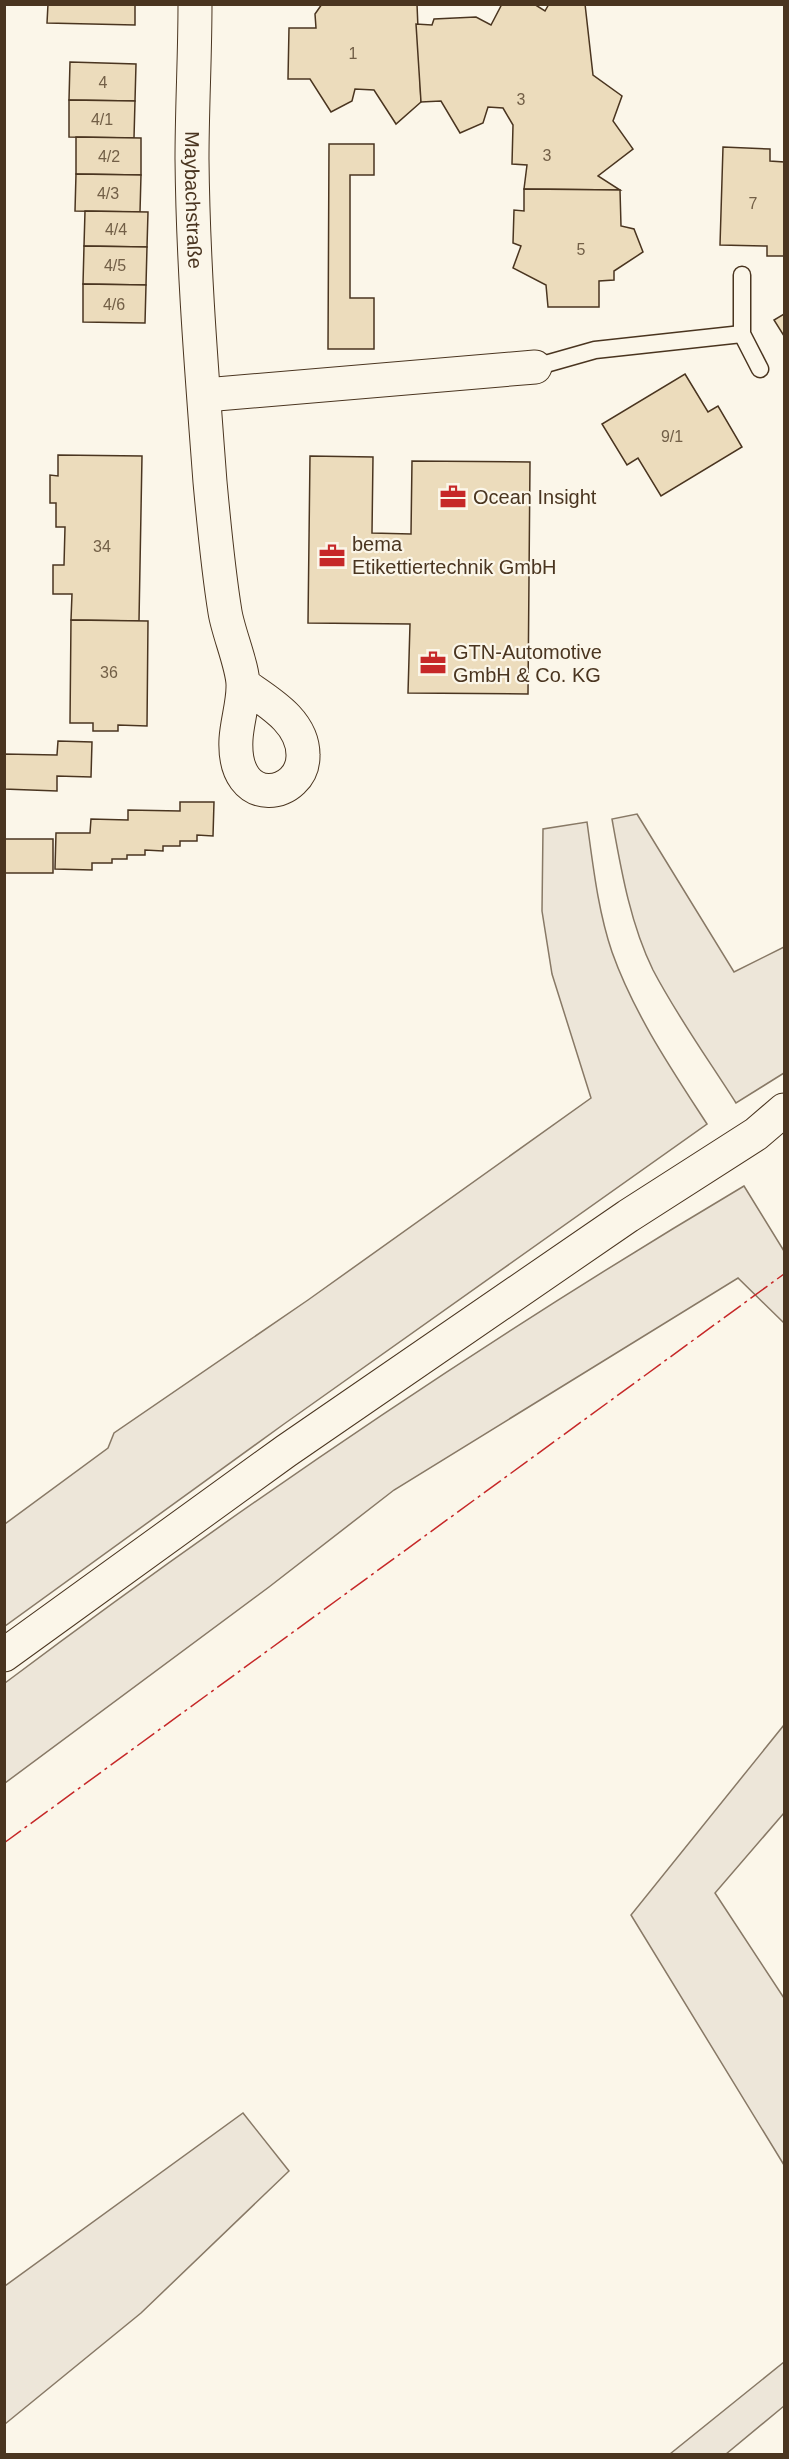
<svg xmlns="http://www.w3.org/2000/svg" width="789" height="2459" font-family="Arial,sans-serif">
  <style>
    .green { fill: #ede6d9; stroke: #887966; stroke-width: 1.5 }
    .building { fill: #ecdcbc; stroke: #4a3520; stroke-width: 1.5 }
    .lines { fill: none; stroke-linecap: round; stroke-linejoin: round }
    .service-casing { stroke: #4a3520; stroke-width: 19 }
    .minor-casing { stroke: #4a3520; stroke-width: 35 }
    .secondary-casing { stroke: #4a3520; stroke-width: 35 }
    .service { stroke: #fbf6e9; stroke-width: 16 }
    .minor { stroke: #fbf6e9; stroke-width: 33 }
    .secondary { stroke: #fbf6e9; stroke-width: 33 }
    .power { stroke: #c62828; stroke-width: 1.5; stroke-dasharray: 21 4.5 3 4.5; stroke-linecap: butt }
    .labels { text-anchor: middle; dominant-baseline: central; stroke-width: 4.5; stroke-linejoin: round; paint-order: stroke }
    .number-label { font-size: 16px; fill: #725f47 }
    .street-label { font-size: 20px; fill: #4a3520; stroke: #fbf6e9 }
    .poi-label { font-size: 20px; fill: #4a3520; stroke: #fbf6e9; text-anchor: start }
  </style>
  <rect width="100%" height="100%" fill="#fbf6e9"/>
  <g class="green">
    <path d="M637,814l97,158 50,-25v126l-48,30c-28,-44 -59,-87 -83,-133 -23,-47 -32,-101 -41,-151z"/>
    <path d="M587,822c6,43 11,89 25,130 22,62 60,118 95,172l-423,300 -279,202v-102l103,-76 6,-15 194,-133 283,-202 -39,-124 -10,-63 1,-82z"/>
    <path d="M744,1186l40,65v72l-46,-45 -344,212 -125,97 -264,196v-100c237,-178 483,-345 739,-497z"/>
    <path d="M784,1725v88l-69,80 69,105v167l-153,-250z"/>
    <path d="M243,2113l46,58 -148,142 -136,111v-138z"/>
    <path d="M784,2362v44l-58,48h-56z"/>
  </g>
  <g class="building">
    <path d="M48,4h87v21l-88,-2z"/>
    <path d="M322,4h95l4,98 -25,22 -22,-34 -19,-1 -3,12 -21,11 -21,-33h-22l1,-51h27l-1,-14z"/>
    <path d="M502,4h32l11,7 4,-7h36l8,71 29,21 -9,25 20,28 -35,27 22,14 -96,-1 3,-24 -15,-1 1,-39 -10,-17 -15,-1 -5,16 -23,10 -19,-32 -20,1 -5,-78 16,1 2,-6 42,-2 15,8z"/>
    <path d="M70,62l66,2 -1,37 -66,-1z"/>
    <path d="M69,100l66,1 -1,37 -65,-1z"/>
    <path d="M76,137l65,1v37l-65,-1z"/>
    <path d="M329,144h45v31h-24v123h24v51h-46z"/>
    <path d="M723,147l47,2v12l14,1v94h-17v-10l-47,-1z"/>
    <path d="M76,174l65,1 -1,37 -65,-1z"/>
    <path d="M524,189l96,1 1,36 13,3 9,23 -29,19v9l-15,1v26h-51l-2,-22 -33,-17 8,-22 -8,-3 1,-33 10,1z"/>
    <path d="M85,211l63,1 -1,35 -63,-1z"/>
    <path d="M84,246l63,1 -1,38 -63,-1z"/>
    <path d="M83,284l63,1 -1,38 -62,-1z"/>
    <path d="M784,314v22l-10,-16z"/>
    <path d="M685,374l23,38 10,-6 24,41 -81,49 -23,-38 -11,7 -25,-41z"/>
    <path d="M58,455l84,1 -3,165 -68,-1 1,-26h-19v-29h11l1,-38h-9v-24h-6v-28l8,1z"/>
    <path d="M310,456l63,1 -1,76 39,1 1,-73 118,1 -2,232 -120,-1 2,-69 -102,-1z"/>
    <path d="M71,620l77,1 -1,105 -29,-1v6h-25v-8h-23z"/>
    <path d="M58,741l34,1 -1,35 -34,-1v15l-53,-2v-35l53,1z"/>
    <path d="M180,802h34l-1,34 -16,-1v6h-17v5h-17v5l-18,-1v5h-18v4h-15v4h-20v7l-37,-1 1,-36h34l1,-14 37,1v-10l52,1z"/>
    <rect x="4" y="839" width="49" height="34"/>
  </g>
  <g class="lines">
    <g class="service-casing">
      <g id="service">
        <path d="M742,275v59l18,35"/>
        <path d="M535,367l60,-17 147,-16"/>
      </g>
    </g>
    <g class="minor-casing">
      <g id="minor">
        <path id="s1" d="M195,4c0,52 -3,104 -3,155 1,108 10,216 18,323 4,43 8,87 15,130 3,20 19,57 18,75 0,17 -6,35 -7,52 -4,73 68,59 67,16 0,-34 -35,-53 -59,-70"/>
        <path d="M205,395l330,-28"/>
      </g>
    </g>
    <g class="secondary-casing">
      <path id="secondary" d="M4,1655l282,-204 342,-235 128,-82 28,-24"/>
    </g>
    <use href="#service" class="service"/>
    <use href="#minor" class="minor"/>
    <use href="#secondary" class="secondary"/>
    <path class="power" d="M4,1843l780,-569"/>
  </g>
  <defs>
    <g id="office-bare" transform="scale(2.07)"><path d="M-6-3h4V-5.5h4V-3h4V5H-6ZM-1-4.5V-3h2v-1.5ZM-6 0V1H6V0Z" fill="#c62828" stroke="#fbf6e9" stroke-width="2.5" paint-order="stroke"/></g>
  </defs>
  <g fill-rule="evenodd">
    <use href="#office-bare" x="453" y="497"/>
    <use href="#office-bare" x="332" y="556"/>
    <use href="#office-bare" x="433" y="663"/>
  </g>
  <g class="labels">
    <g class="number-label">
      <text x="353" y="53">1</text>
      <text x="103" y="82">4</text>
      <text x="521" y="99">3</text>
      <text x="102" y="119">4/1</text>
      <text x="547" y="155">3</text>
      <text x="109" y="156">4/2</text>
      <text x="108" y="193">4/3</text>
      <text x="753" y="203">7</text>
      <text x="116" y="229">4/4</text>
      <text x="581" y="249">5</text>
      <text x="115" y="265">4/5</text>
      <text x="114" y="304">4/6</text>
      <text x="672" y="436">9/1</text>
      <text x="102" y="546">34</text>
      <text x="109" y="672">36</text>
    </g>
    <g class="street-label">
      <text stroke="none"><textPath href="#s1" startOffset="196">Maybachstraße</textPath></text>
    </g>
    <g class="poi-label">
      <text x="473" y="497">Ocean Insight</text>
      <text x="352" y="544">bema<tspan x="352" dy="23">Etikettiertechnik GmbH</tspan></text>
      <text x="453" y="652">GTN-Automotive<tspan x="453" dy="23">GmbH &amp; Co. KG</tspan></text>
    </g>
  </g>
  <rect width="789" height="2459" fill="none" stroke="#4a3520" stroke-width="12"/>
</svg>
